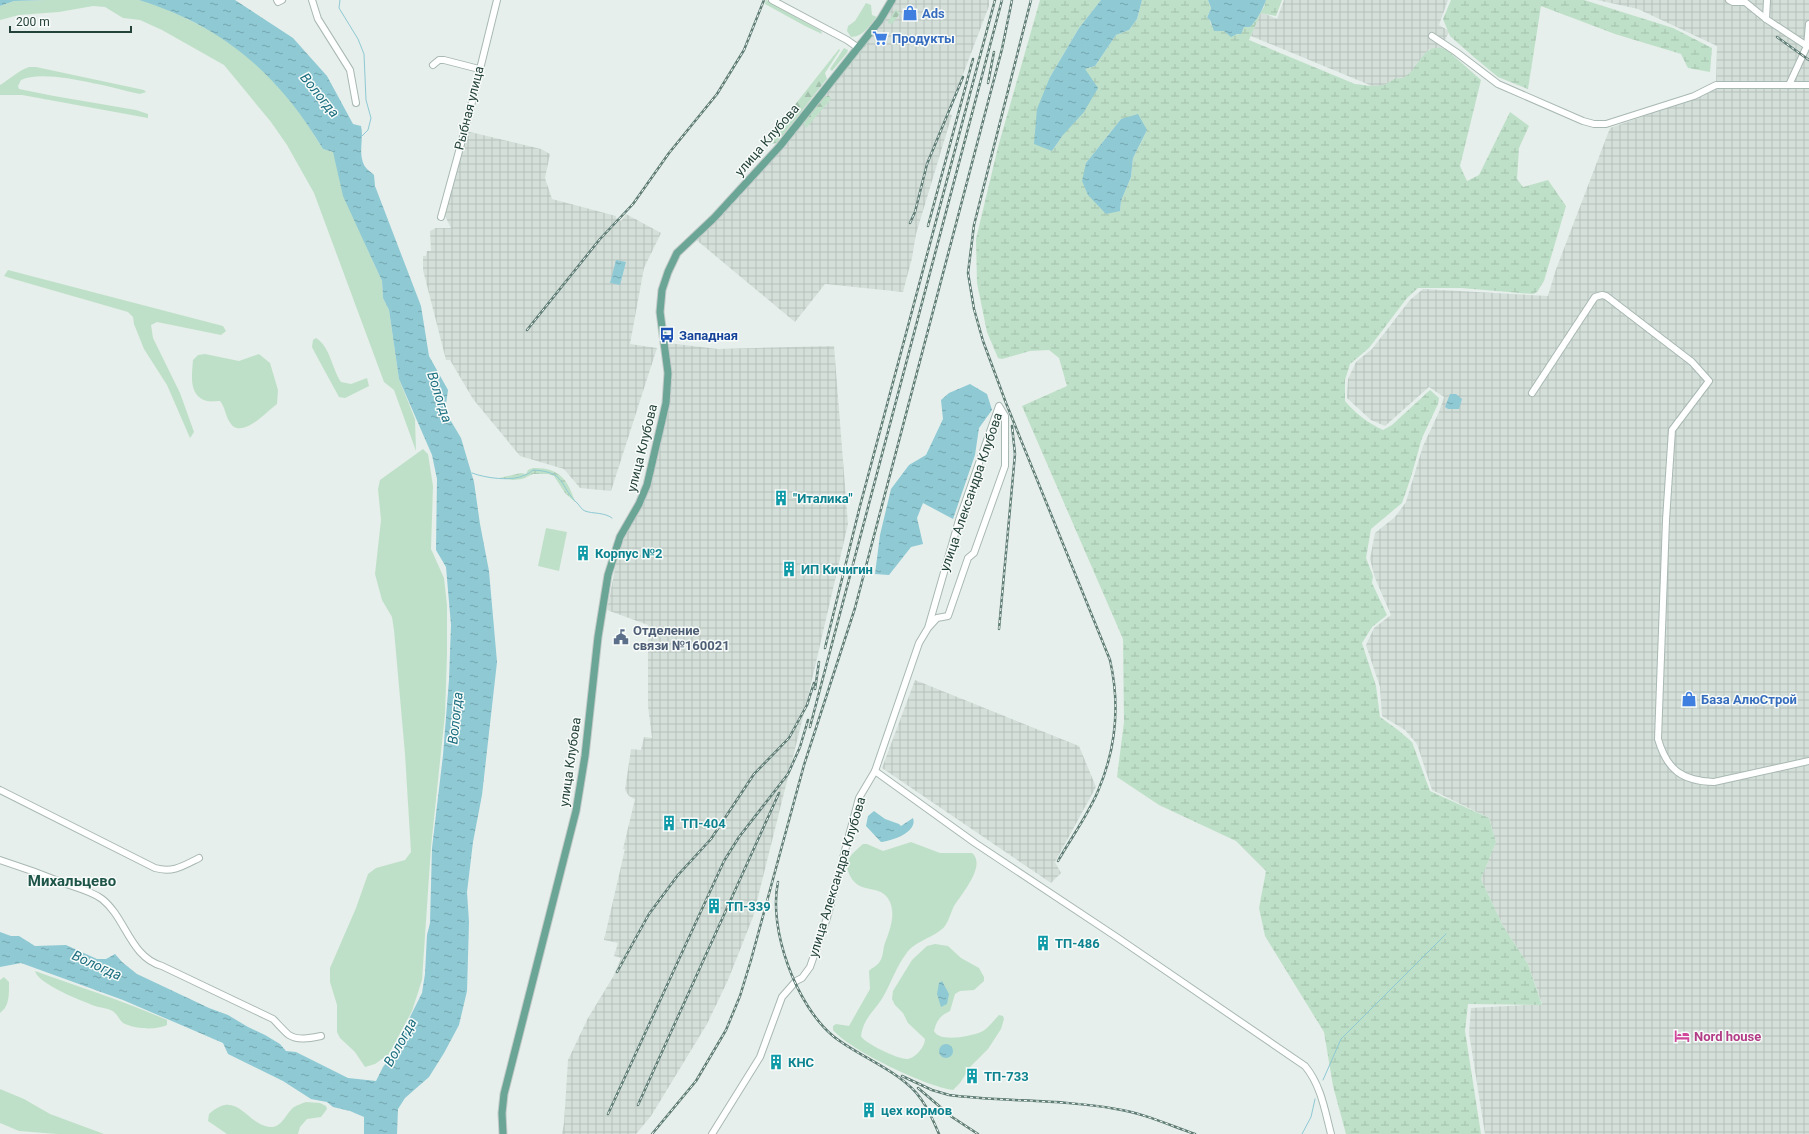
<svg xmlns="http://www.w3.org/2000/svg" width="1809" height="1134" font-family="Roboto,sans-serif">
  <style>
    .industrial { fill: url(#industrial-grid) }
    .green { fill: #bfe0c8 }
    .forest { fill: url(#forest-firs) }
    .wetland { fill: url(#wetland-marsh); fill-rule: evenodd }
    .water { fill: url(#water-ripples) }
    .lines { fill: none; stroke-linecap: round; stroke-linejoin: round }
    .stream { stroke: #8ec9d4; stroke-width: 1 }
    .minor-casing { stroke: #a8b8b2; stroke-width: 8 }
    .major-casing { stroke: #c2cac8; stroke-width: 9 }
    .minor { stroke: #fff; stroke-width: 6 }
    .major { stroke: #6aa596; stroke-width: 7 }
    .rail-casing { stroke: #5f7d75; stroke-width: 2.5 }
    .rail { stroke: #f7fbf9; stroke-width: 1; stroke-dasharray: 3; stroke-linecap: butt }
    .labels { text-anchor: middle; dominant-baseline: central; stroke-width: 3; stroke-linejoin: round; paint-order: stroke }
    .shop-label { font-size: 13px; font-weight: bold; fill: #366cbe; stroke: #f7fbf9; text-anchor: start }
    .street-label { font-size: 13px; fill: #24423a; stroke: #f7fbf9 }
    .transit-label { font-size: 13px; font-weight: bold; fill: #164399; stroke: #f7fbf9; text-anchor: start }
    .culture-label { font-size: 13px; font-weight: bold; fill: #0d838f; stroke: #f7fbf9; text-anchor: start }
    .service-label { font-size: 13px; font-weight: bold; fill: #4e5e75; stroke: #f7fbf9; text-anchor: start }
    .hotel-label { font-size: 13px; font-weight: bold; fill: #b23c85; stroke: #f7fbf9; text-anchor: start }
    .water-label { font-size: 14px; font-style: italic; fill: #1c6f80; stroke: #f7fbf9 }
    .quarter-label { font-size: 15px; font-weight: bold; fill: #1f5548; stroke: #f7fbf9 }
  </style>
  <defs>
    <pattern id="industrial-grid" width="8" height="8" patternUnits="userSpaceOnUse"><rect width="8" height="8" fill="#d4dfda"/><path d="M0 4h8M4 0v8" fill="none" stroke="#b6c1bc"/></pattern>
    <pattern id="forest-firs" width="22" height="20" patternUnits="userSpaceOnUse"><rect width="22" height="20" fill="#bfe0c8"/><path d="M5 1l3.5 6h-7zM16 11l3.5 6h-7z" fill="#a4c1ad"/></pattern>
    <pattern id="wetland-marsh" width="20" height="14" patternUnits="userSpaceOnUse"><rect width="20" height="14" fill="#bfe0c8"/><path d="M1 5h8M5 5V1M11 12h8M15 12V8" fill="none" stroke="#a4c1ad"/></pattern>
    <pattern id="water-ripples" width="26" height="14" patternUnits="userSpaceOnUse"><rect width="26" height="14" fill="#8ec9d4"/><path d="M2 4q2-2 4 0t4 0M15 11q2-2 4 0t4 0" fill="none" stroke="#74a5ad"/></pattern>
  </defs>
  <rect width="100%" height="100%" fill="#e6efeb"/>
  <g class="industrial">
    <path d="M895,0h94v6l-41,108 4,1 -36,119 -4,24 -9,34 -78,-8 -30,38 -101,-84 84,-87z"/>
    <path d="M1284,0h164l-9,25 10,6 -9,22 -11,-4 -23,51 -155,-64 10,-24 16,7z"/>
    <path d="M1597,0h212v82h-93l1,-36 -79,-37z"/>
    <path d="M1716,87l93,1v1046h-324l-16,-101 2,-25 71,-4 -14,-40 -25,-38 -22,-47 15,-37 -7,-24 -57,-28 -15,-46 -12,-14 -23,-14 -2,-29 -14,-42 8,-17 17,-13 -16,-37 -5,-19 5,-26 20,-16 11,-15 17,-56 16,-34 5,-15 -15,-10 -44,39 -14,-6 -24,-22 1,-19 8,-17 16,-13 38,-49 13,-11 125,7 7,-24 55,-144 85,-30z"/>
    <path d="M466,131l75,18 9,5 -5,24 7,21 64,17v2l5,3 5,-7 35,19 -17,35 -14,76 27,4 -46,143 -31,-3 -16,-19 -44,-13 -47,-57 -23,-39h-4l-23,-90v-14h3l1,-5h4l-1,-20 6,-3h15l-6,-12z"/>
    <path d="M668,343l50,6 116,-3 14,178 -40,173 -55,220 -25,63 -21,44 -56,92 -15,18h-74l2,-11 4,-63 20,-42 25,-41 8,-19 -7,-2 4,-13 -14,-3 21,-91h-2l12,-50 -6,-3 -4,-6 6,-41 10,1 3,-13 8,1 -4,-32v-81l-41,-15 11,-57 9,-21 20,-38 6,-17 18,-93z"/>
    <path d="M915,680l164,66 17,41 -41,75 6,11 -10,10 -169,-115z"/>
  </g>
  <g class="green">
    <path d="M47,0c22,0 43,0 64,0 9,0 19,0 28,0 13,2 27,9 40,15 65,29 108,73 144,134l10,3 34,96 15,33 1,17 6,12 10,69 16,40 1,32 -22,-61 -10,-8 -70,-189 -27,-48 -16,-23 -47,-57 -62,-35 -22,-10 -17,-2 -18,-11 -12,-1 -34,6 -40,3 -19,5v-14l14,-5z"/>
    <path d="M766,0l55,31 1,3 -17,-8 -40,-22z"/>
    <path d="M866,3l5,2 1,10 5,2c-8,8 -13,20 -26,20l-4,-6 1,-5 7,-5z"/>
    <path d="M29,67h7l108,23 2,2 -6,2c-28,-6 -95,-26 -119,-14l-3,6 1,3 35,7 82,14 12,4v4l-126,-23h-22v-10c10,-6 19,-15 29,-18z"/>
    <path d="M8,270l215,56 3,5 -5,4 -64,-13 -6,3 2,13 27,55 14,39 -4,6 -23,-53 -23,-36 -10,-25 -1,-7 -5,-5 -118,-34 -6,-2z"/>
    <path d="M316,338c14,8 16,31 25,44l10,2 16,-6 2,8 -24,12 -6,-1 -24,-44 -3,-6 1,-7z"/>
    <path d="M205,354l34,7 20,-7 11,9 8,27 -1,14c-11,8 -37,38 -48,17 -4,-7 -4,-14 -9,-20 -4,0 -9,1 -13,0 -19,-5 -15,-27 -14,-41l5,-5z"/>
    <path d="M423,449l5,5 5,32 -2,63 13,29 3,27v50l-2,59 -14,133 -9,133 -10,31 -23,43 -14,10 -10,3 -10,-15 -15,-14 -3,-6v-27l-7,-23v-14l26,-60 12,-34 8,-6 29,-8 6,-8 -6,-98 -11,-124 -2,-13 -10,-17 -7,-26 6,-54 -3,-31 2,-9z"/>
    <path d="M546,528l21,4 -8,39 -21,-5z"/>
    <path d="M911,842l29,11h32c15,12 -11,42 -18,53 -3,6 -5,14 -9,20 -10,12 -30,14 -39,28 -10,13 -15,29 -23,43 -9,15 -19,20 -22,39 3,7 38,24 47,23 8,-2 17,-12 17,-20l-17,-16 -5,-10 -8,-8 -3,-6 1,-8 19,-31 15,-14 8,-2 13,2 13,12 18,10 5,9v4l-10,9 -14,1 -5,3 -5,17c-10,5 -13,9 -16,20 6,12 37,5 47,1 7,-3 13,-12 18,-17l4,1 1,3 -3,10 -13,20 -17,17 -11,17 -7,7c-28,-4 -102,-39 -120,-60v-4l3,-2 13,2 21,-37 -1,-18c3,-4 9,-5 11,-10 3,-4 3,-10 4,-15 5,-14 12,-29 6,-44 -9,-21 -33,-4 -42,-31 -4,-12 7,-20 15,-27h4l16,7z"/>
    <path d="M35,971c44,16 89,30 132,49v5c-10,5 -29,4 -39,0 -8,-2 -8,-7 -13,-12 -5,-5 -14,-5 -20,-7 -13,-5 -57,-22 -60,-35z"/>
    <path d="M4,977l5,5c0,11 1,24 -9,31v-33z"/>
    <path d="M0,1089l24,10 26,15 54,20h-47l-38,-3 -19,-8z"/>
    <path d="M306,1102l14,1 6,3 1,3 -6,8 -14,2 -7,8 -2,7h-71l-19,-13 1,-7c29,-27 38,13 63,13 10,0 15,-15 22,-20 4,-2 8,-4 12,-5z"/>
  </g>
  <g class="forest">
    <path d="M896,9l2,3h3l-8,11 -4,1 -1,-2z"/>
    <path d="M867,42l1,1 -34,42 -1,-1z"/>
    <path d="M844,48l4,2 -1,3 -15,18 -2,-2z"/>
    <path d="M839,49l1,1 -15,23 2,6 -2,2 -48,62 -7,1 -3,-4z"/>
    <path d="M823,96h6l2,3 -25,29 -3,-6z"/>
  </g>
  <g class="wetland">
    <path d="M1040,0h61l-22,28 -29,49 2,74 11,-16 22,-66 10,-3 21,-31 13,-5 8,-11 5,-19h66l3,8 -4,10 3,2 1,5 6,5 7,1 5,4 11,-1 4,-7 9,-3 11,-17 2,-7h16l-6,16 -15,-3 -12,27 106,44c9,1 19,3 28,1 4,-1 7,-4 11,-6 4,-1 9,0 12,-3 15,-10 16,-34 40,-27l35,31 -21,86 7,15 12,-6 31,-63 19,14 -10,22 -2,31 6,8 25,-7 18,26 -22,75 -7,11 -4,2 -72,-6h-43l-11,10 -38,50 -19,16 -5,16v21c11,13 23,22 38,29l9,-5 38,-35 9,8 -1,6 -16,34 -11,39 -9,26 -31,26 -5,29 7,18 -1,7 15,32 -15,12 -10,16 14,43 4,31 18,13 14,12 18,49 59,27 7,24 -15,37 22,47 25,38 14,41 -74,-1 -3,27 16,103h-135l-13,-48 -9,-54 -59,-96 -6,-28 7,-37 -30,-30 -77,-36 -42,-28 7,-55 -1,-83 -101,-233 45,-20 -8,-28 -10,-8 -19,1 -28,8 -4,-1 -11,-26 -10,-49 -1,-44 22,-92zM1121,119l26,11 -14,28 -2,19 -10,24 -1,10 -34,-48z"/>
    <path d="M1451,0h133l89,28 39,20 -2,24 -22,-4 -7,-14 -66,-20 -74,-28 -13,83 -30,-12 -23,-19 -25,-22 -7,-17z"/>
    <path d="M533,468c25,-1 35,11 42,34l-10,-9 -11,-17 -6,-2h-15l-11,5 -9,1 -14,-2 22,-5 5,1 2,-4z"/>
  </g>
  <g class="water">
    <path d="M0,0h47l-33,1 -14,5z"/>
    <path d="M139,0h96l58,38 34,38 26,48 8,2c3,12 -3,27 3,39 2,4 7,7 10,10l1,11 46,120 8,50 19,34 -3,21 16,27 13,44 6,42 9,47 8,91 -15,133 -9,47 -6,50 2,30 -2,69 -8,34 -15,28 -15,24 -24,21 -7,11 -1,25h-33v-17l-14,-6 -17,-4 -6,-5 -16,-3 -28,-18 -55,-27 -5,-11 -100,-43 -102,-37 -21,4v-35l11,4h8l16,10 31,-1 31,14h9l9,-5 7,8 15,12 72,34 19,7 20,12 17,8 15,9 6,7 10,1 52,26 28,3 7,-14 14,-19 6,-17 19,-38 3,-19 2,-39 3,-12 2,-75 11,-93 6,-75 2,-55 -5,-58 -10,-17 1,-71 -5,-24 -33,-76 -10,-69 -6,-12 -1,-17 -39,-85 -10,-44 -10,-3c-45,-75 -100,-123 -184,-149z"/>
    <path d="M1101,0h41l-5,19 -8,11 -13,5 -21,31 -10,3 13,19 -14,24 -21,23 -11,16 -18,-7 3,-35 13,-32 29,-49z"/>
    <path d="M1208,0h58c-3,9 -9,20 -16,27h-6l-3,7h-4l-6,3 -7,-6h-10l-4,-11 -3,-2 4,-10z"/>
    <path d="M1138,114l9,16 -14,28 -2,19 -10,24 -1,10 -14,3 -18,-19 -6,-14 4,-18 35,-44z"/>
    <path d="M616,260l10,2 -6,23 -10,-2z"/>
    <path d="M970,384l17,10 5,16 -13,18 -4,27 -22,64 -30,-16 -6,15 6,26 -12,3 -22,28 -14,-1 5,-39 11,-46 18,-24 17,-10 17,-36 -2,-19 8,-7z"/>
    <path d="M1450,394h6l6,5 -3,10h-11l-3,-2z"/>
    <path d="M874,811l11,8 14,5 2,2 12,-8c5,14 -21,23 -32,24l-15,-16 2,-10z"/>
    <path d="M942,981l7,13 -2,10 -6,3 -4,-13 2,-11z"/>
    <circle cx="946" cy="1051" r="7"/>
  </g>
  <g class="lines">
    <g class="stream">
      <path d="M340,0l-1,8 19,31 6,15 2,46 5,18 -3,12 -6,6"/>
      <path d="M472,473c13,5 40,9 53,2 3,-1 6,-3 8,-5 34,2 25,15 45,34 2,2 4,6 7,7 8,3 19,1 27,7"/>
      <path d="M1323,1080l18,-41 105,-105"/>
      <path d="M1302,1134l9,-17 4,-18"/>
    </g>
    <g class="minor-casing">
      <g id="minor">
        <path d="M277,0l1,2 4,-2"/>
        <path d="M312,0l6,19 32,51 6,33"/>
        <path d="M772,0l75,40 10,7"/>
        <path d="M1729,0l4,2h12l21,17"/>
        <path d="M1767,0l-1,19 41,27 -18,39"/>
        <path d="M1432,36l24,16 42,32 85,37 11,3h12l88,-28 22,-11h93"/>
        <path d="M1807,46l2,-22"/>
        <path d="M433,65l6,-5h5l35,9"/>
        <path d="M441,217l26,-95 30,-122"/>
        <path d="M1532,393l63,-96 7,-2 4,1 86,66 17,19 -37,49 -6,90 -8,219c9,31 24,42 56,43l95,-21"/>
        <path d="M875,771l100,72 143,95 187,128c16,19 20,45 26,68"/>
        <path d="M0,790l155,78c18,5 28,-2 44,-10"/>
        <path d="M0,860c22,7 44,15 66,24 12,4 27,8 36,15 24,19 28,58 60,67l111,53c4,4 13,14 16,16 9,6 22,3 32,1"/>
        <path d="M712,1134l48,-77 22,-60 14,-16 6,-3 8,-11 17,-49 32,-120 16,-27 44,-128 9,-15 9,-10 11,-2 20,-58 6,-5 31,-87v-50l-6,-10 -40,114 -31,108"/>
      </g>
    </g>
    <g class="major-casing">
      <path id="major" d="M503,1134l-1,-21 2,-19 72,-283 9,-55 13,-119 10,-62 12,-38 19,-33 8,-19 19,-82 2,-30 -8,-61 2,-22 6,-18 9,-19 37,-35 66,-72 100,-126 12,-20"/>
    </g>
    <use href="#minor" class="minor"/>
    <use href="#major" class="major"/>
    <g class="rail-casing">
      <g id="rail">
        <path d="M1031,0l-57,225 -6,48 6,36 9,32 23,62 104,257c10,44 6,89 -12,131 -10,24 -27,47 -40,70"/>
        <path d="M1777,37l32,23"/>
        <path d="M988,83l6,-31"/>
        <path d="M910,223l5,-11 12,-48 36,-87"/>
        <path d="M928,226l45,-167"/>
        <path d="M527,330l73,-91 33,-35 36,-51 48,-59 27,-44 20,-50"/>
        <path d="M999,629l16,-175 -3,-28"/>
        <path d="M825,648l35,-142 135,-506"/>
        <path d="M815,689l4,-27"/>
        <path d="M810,727l192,-727"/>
        <path d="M778,882c-10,47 18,123 55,154 26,21 70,36 88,63 8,11 13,23 18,35"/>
        <path d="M617,972l32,-58 29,-39 33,-36 43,-65 35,-36 18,-33 7,-22"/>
        <path d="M902,1076l30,14 17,5c55,7 112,4 167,14 27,4 53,16 79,25"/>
        <path d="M918,1088l34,29 26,17"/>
        <path d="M638,1105l141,-312"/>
        <path d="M608,1114l116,-253 15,-24 49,-63 12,-27 8,-27"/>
        <path d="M652,1134l44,-53 30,-51 14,-34 11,-36 53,-195 51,-157 147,-559 10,-49"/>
      </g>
    </g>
    <use href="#rail" class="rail"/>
  </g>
  <defs>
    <g id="shop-bare" transform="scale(1.2)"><path d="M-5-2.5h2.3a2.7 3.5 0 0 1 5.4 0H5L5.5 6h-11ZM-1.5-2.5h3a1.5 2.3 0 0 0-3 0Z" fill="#3f7fe0" stroke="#f7fbf9" stroke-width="2.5" paint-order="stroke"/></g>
    <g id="supermarket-bare" transform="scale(1.2)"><path d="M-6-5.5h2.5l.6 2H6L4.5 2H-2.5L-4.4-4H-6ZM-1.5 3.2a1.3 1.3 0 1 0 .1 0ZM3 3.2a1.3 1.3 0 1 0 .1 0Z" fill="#3f7fe0" stroke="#f7fbf9" stroke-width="2.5" paint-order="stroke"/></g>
    <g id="bus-bare" transform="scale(1.2)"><path d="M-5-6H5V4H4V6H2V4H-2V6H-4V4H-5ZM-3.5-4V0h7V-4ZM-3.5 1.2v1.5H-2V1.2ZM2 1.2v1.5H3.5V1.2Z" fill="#1a4fb4" stroke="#f7fbf9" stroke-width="2.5" paint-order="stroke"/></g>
    <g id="building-bare" transform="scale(1.2)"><path d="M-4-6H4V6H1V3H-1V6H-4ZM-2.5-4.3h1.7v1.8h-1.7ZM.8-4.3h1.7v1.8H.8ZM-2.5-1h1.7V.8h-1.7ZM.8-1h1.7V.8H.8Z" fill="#0f9aa8" stroke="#f7fbf9" stroke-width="2.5" paint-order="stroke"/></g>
    <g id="civic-bare" transform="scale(1.2)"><path d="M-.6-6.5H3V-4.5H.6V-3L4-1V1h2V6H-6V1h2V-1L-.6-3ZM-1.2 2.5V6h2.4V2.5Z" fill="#5c6f8a" stroke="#f7fbf9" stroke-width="2.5" paint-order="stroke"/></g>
    <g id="hotel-bare" transform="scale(1.2)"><path d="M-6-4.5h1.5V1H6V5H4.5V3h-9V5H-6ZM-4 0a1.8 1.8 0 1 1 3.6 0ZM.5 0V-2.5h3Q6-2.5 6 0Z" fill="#d1479c" stroke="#f7fbf9" stroke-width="2.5" paint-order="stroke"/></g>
  </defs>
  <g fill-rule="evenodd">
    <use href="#shop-bare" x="910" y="13"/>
    <use href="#supermarket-bare" x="880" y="38"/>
    <use href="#bus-bare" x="667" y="335"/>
    <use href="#building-bare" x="781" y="498"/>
    <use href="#building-bare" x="583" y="553"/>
    <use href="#building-bare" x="789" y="569"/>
    <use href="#civic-bare" x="621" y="637"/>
    <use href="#shop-bare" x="1689" y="699"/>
    <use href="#building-bare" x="669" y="823"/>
    <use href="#building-bare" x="714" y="906"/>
    <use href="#building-bare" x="1043" y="943"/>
    <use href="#hotel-bare" x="1682" y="1036"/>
    <use href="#building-bare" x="776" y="1062"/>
    <use href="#building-bare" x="972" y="1076"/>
    <use href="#building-bare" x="869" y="1110"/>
  </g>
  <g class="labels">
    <g class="shop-label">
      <text x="922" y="13">Ads</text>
      <text x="892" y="38">Продукты</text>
      <text x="1701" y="699">База АлюСтрой</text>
    </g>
    <g class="street-label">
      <text transform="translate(469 108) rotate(-76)">Рыбная улица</text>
      <text transform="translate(767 140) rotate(-49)">улица Клубова</text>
      <text transform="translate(642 448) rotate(-76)">улица Клубова</text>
      <text transform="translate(971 492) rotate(-71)">улица Александра Клубова</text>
      <text transform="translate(570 762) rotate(-82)">улица Клубова</text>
      <text transform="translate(837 877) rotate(-73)">улица Александра Клубова</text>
    </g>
    <g class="transit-label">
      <text x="679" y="335">Западная</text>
    </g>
    <g class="culture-label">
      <text x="793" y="498">"Италика"</text>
      <text x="595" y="553">Корпус №2</text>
      <text x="801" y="569">ИП Кичигин</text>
      <text x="681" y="823">ТП-404</text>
      <text x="726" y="906">ТП-339</text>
      <text x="1055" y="943">ТП-486</text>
      <text x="788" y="1062">КНС</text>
      <text x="984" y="1076">ТП-733</text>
      <text x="881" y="1110">цех кормов</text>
    </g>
    <g class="service-label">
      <text x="633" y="630">Отделение<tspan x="633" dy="15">связи №160021</tspan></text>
    </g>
    <g class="hotel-label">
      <text x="1694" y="1036">Nord house</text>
    </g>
    <g class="water-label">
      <text transform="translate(320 95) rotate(51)">Вологда</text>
      <text transform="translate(440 397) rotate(72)">Вологда</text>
      <text transform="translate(455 718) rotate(-84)">Вологда</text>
      <text transform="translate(97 965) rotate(24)">Вологда</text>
      <text transform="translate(400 1042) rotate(-61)">Вологда</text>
    </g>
    <g class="quarter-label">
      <text x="72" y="881">Михальцево</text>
    </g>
  </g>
  <path d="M10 26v6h121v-6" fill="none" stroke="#24423a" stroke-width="2"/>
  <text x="16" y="26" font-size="12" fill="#24423a" stroke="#f7fbf9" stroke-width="3" paint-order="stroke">200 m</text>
</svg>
